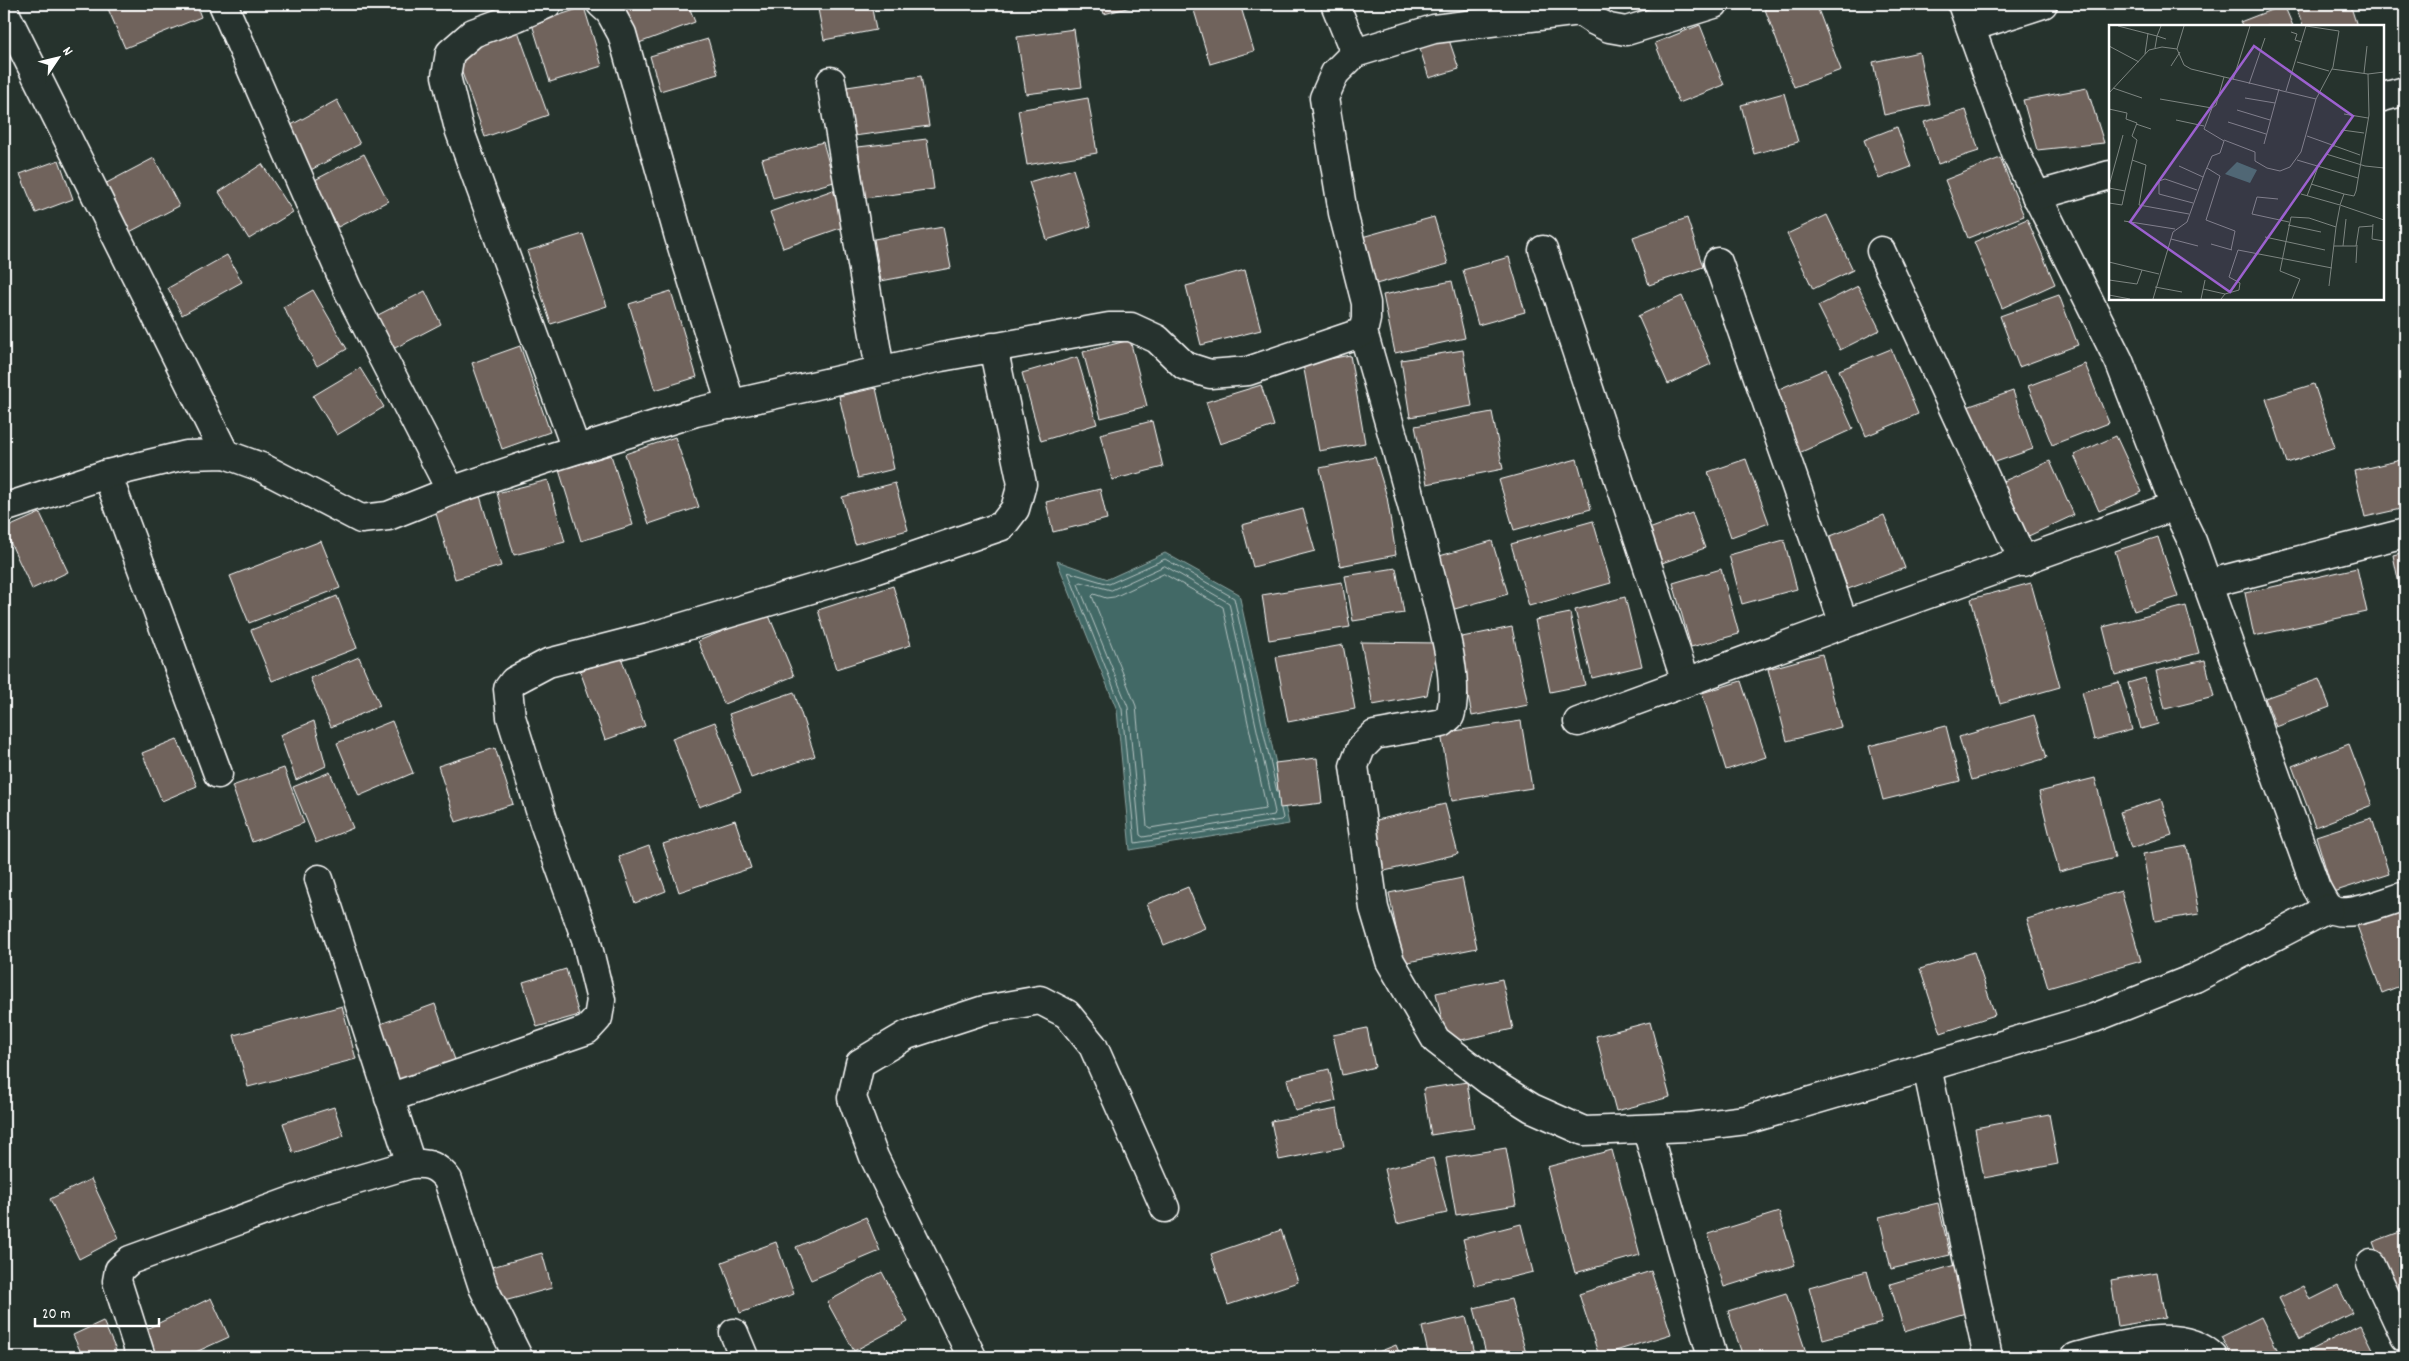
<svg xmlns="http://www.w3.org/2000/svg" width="2409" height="1361" font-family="Dekko,sans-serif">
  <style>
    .water { fill: #436966; stroke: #8ea5a3 }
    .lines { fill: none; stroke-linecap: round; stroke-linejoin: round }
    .shore { stroke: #b4c3c2; stroke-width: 1 }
    .building { fill: #70645c; stroke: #fff }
    .street-casing { stroke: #fff; stroke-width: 31 }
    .street { stroke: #26332d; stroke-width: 28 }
    .inset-road { fill: none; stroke: #7d8581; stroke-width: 1 }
    .view { fill: #9c61cf; fill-opacity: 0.15; stroke: #9c61cf; stroke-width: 2.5 }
    .inset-edge { fill: none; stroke: #fff; stroke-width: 2.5 }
  </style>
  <rect width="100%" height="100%" fill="#26332d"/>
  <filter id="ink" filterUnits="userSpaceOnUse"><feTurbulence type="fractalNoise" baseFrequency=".02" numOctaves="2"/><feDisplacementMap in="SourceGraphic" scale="10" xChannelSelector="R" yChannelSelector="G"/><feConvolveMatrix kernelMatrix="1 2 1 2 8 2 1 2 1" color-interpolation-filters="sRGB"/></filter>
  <g filter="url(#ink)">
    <path class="water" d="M1165,553l74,41 50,230 -159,26 -13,-140 -60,-149 51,18z"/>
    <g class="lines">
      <g class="shore">
        <path d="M1165,566l64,37 46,209 -1,3 -131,22 -3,-2 -12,-128 -50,-123 3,-2 30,8z"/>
        <path d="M1164,574l59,33 43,199 -1,3 -115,19 -3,-2 -11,-120 -44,-110 2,-2 12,4 8,-1z"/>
        <path d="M1277,792l-43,-194 -69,-39 -56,25 -41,-12 54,137 13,134 146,-23 2,-2 -2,-9"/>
      </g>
    </g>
    <g class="building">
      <path d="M106,4h90l5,13 -76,31z"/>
      <path d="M624,4h64l7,18 -56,21z"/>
      <path d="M817,4h54l5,26 -52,10z"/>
      <path d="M1101,4h41l-38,10z"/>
      <path d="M1204,4h36l14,47 -44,13 -17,-57z"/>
      <path d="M1763,4h53l25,66 -47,17z"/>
      <path d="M2295,4h55l7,22h-54z"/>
      <path d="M2284,5l9,21h-51l-2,-4z"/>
      <path d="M584,7l18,59 -52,16 -18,-58z"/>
      <path d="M1700,25l24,60 -45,18 -24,-60z"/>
      <path d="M1074,29l8,58 -56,7 -9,-57z"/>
      <path d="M518,31l30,84 -63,22 -30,-84z"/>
      <path d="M1448,37l11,32 -30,9 -10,-32z"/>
      <path d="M708,39l10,35 -58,17 -10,-35z"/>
      <path d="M1919,52l11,53 -46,10 -11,-53z"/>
      <path d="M921,76l8,50 -75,10 -7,-49z"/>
      <path d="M2087,88l17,55 -67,7 -14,-50z"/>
      <path d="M1784,93l14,49 -44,12 -13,-49z"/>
      <path d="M1088,98l9,55 -70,12 -9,-55z"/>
      <path d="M337,100l23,44 -55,29 -23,-43z"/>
      <path d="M1966,110l13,41 -41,13 -14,-42z"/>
      <path d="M1897,127l14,40 -32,12 -15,-39z"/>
      <path d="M927,139l7,50 -69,9 -7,-51z"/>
      <path d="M823,142l11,40 -61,17 -11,-40z"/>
      <path d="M364,154l24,47 -50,26 -25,-46z"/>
      <path d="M154,158l25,48 -57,30 -25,-48z"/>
      <path d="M2000,158l24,58 -56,22 -23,-58z"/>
      <path d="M59,160l14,39 -37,14 -16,-39z"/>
      <path d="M262,164l31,48 -44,27 -30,-47z"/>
      <path d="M1073,169l18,57 -44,14 -18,-58z"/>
      <path d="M833,190l13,36 -63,22 -13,-36z"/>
      <path d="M1827,215l26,55 -40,19 -26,-55z"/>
      <path d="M1434,217l14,47 -72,20 -14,-47z"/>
      <path d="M1687,218l16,49 -54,18 -16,-48z"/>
      <path d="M2027,219l28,65 -53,24 -28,-66z"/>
      <path d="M943,227l8,41 -70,13 -7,-42z"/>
      <path d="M583,234l24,72 -56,18 -24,-73z"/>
      <path d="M227,255l15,27 -60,33 -14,-27z"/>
      <path d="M1509,257l16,55 -47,13 -15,-55z"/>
      <path d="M1245,270l16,60 -60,15 -15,-59z"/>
      <path d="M1452,281l13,57 -70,15 -12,-58z"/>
      <path d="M1858,286l22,44 -40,20 -22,-44z"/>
      <path d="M313,290l34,59 -30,17 -34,-59z"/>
      <path d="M425,291l16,33 -48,25 -17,-33z"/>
      <path d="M671,291l26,86 -42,13 -26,-86z"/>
      <path d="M2059,295l19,50 -59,22 -19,-51z"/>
      <path d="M1682,296l29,68 -43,20 -30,-68z"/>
      <path d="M1130,340l17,66 -46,12 -18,-66z"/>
      <path d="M520,346l30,86 -48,17 -30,-86z"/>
      <path d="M1891,349l27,65 -52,22 -27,-66z"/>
      <path d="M1463,350l9,56 -62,11 -9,-57z"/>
      <path d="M1350,355l15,88 -46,8 -16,-87z"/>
      <path d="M1077,357l20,67 -56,17 -19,-68z"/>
      <path d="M2085,364l24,59 -57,22 -24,-59z"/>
      <path d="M360,368l24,39 -47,28 -24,-39z"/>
      <path d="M1826,369l27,60 -54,24 -27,-61z"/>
      <path d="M2314,384l21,63 -48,16 -21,-64z"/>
      <path d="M1261,385l13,41 -54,18 -14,-42z"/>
      <path d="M876,388l18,81 -36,9 -19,-82z"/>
      <path d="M2013,391l20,58 -46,16 -20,-58z"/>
      <path d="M1492,412l11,57 -76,15 -12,-58z"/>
      <path d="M1152,421l11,46 -51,13 -12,-46z"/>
      <path d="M2116,436l26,56 -43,19 -25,-56z"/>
      <path d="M675,437l24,70 -50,17 -24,-70z"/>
      <path d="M611,455l22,70 -52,16 -22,-71z"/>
      <path d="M1375,457l12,40 9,58 -56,11 -20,-98z"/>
      <path d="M1577,459l14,50 -77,21 -15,-50z"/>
      <path d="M1746,459l23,64 -38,14 -23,-65z"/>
      <path d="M2405,459v49l-40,9 -11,-46z"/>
      <path d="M2050,461l24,54 -52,24 -25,-55z"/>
      <path d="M548,480l17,62 -51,13 -17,-62z"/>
      <path d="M895,483l13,47 -53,14 -13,-47z"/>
      <path d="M1100,489l7,30 -54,13 -7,-30z"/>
      <path d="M480,496l21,70 -46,13 -20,-69z"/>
      <path d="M1303,509l12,42 -62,16 -11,-42z"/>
      <path d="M40,513l28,59 -36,17 -28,-60z"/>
      <path d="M1692,513l13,35 -43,15 -13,-34z"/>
      <path d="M1884,515l21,53 -57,21 -20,-52z"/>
      <path d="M1593,521l18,62 -82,23 -18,-62z"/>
      <path d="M2158,537l20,60 -44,14 -19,-60z"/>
      <path d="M1784,540l13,49 -55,15 -13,-49z"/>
      <path d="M321,541l19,47 -91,35 -19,-47z"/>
      <path d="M1492,541l16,53 -64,18 -15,-53z"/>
      <path d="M2405,552v61l-12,-58z"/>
      <path d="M1396,568l8,45 -51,8 -8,-45z"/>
      <path d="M2357,568l10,44 -113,24 -9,-43z"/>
      <path d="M1721,569l18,65 -48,13 -18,-64z"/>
      <path d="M1342,582l8,45 -81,13 -7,-45z"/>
      <path d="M2031,583l29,104 -60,17 -29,-105z"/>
      <path d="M893,586l18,59 -75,24 -18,-59z"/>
      <path d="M337,596l20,52 -85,33 -21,-51z"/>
      <path d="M1625,597l17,69 -50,12 -17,-68z"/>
      <path d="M2186,606l13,47 -84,22 -12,-48z"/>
      <path d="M768,613l26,63 -70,28 -26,-63z"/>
      <path d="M1570,613l15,72 -35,7 -15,-72z"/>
      <path d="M1512,627l16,78 -56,11 -15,-78z"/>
      <path d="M1361,642l77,1 -11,52 -54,10z"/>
      <path d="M1343,645l12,64 -67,13 -12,-65z"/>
      <path d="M1822,654l19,73 -54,14 -19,-72z"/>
      <path d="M359,657l21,49 -49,21 -21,-49z"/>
      <path d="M621,657l24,69 -40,14 -25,-69z"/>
      <path d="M2205,660l9,37 -49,12 -9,-38z"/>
      <path d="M2145,678l13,46 -17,5 -13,-46z"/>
      <path d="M2319,679l11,28 -54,20 -11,-29z"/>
      <path d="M1741,681l25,76 -40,13 -24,-77z"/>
      <path d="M2119,682l13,48 -38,10 -12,-48z"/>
      <path d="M794,692l21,64 -64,22 -22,-64z"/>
      <path d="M2034,715l13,43 -75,22 -13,-43z"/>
      <path d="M314,721l12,45 -30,14 -16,-45z"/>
      <path d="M392,721l21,52 -54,23 -22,-53z"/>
      <path d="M1521,721l11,67 -80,13 -11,-68z"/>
      <path d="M715,722l26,69 -42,16 -27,-69z"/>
      <path d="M1946,726l14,55 -77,19 -14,-54z"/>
      <path d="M177,739l20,47 -35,15 -20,-48z"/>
      <path d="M2349,744l23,61 -57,22 -23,-61z"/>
      <path d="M495,748l18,56 -57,18 -18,-56z"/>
      <path d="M1317,758l5,45 -42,5 -5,-45z"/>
      <path d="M284,768l20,55 -52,19 -20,-56z"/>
      <path d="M330,772l23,56 -37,15 -23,-56z"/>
      <path d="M2095,778l20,80 -56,14 -20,-80z"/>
      <path d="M2161,799l11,36 -41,13 -11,-36z"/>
      <path d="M1445,804l13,50 -82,19 -12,-50z"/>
      <path d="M2372,818l17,56 -56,18 -17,-56z"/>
      <path d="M735,820l16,48 -72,24 -16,-48z"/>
      <path d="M649,846l17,45 -31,12 -16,-46z"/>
      <path d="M2187,846l12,68 -44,7 -12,-67z"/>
      <path d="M1462,878l15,70 -74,15 -14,-70z"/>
      <path d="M1188,887l17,41 -41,17 -17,-41z"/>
      <path d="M2121,891l20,70 -93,27 -21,-69z"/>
      <path d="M2398,907l7,19v58l-23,9 -26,-70z"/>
      <path d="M1974,952l21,63 -54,18 -21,-64z"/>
      <path d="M566,969l13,46 -42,12 -14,-45z"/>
      <path d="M1502,979l11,50 -66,14 -11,-50z"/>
      <path d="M435,1004l20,56 -59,21 -21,-55z"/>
      <path d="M342,1006l14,53 -108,28 -14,-52z"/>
      <path d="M1650,1022l20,75 -54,14 -20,-75z"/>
      <path d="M1367,1028l8,39 -33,8 -9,-40z"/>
      <path d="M1329,1069l7,32 -41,10 -8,-32z"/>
      <path d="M1467,1082l7,46 -43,7 -8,-46z"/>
      <path d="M334,1107l10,29 -51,17 -10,-30z"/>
      <path d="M1337,1109l7,38 -65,13 -8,-39z"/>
      <path d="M2049,1114l9,50 -74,14 -9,-50z"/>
      <path d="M1506,1148l10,57 -60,10 -10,-57z"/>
      <path d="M1612,1150l28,105 -65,18 -28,-106z"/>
      <path d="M1433,1158l14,55 -50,11 -13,-55z"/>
      <path d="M91,1179l28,59 -40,21 -29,-60z"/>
      <path d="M1938,1203l12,52 -59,14 -12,-52z"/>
      <path d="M1779,1212l16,53 -71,22 -16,-53z"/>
      <path d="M866,1217l14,34 -69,29 -15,-33z"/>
      <path d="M1521,1224l12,48 -58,14 -12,-47z"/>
      <path d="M1281,1230l17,52 -70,23 -17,-51z"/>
      <path d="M2405,1230v71l-8,4 -24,-63z"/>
      <path d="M776,1242l18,52 -54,19 -18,-51z"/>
      <path d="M542,1253l10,35 -55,15 -9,-35z"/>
      <path d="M1955,1265l14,47 -65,19 -14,-47z"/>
      <path d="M1651,1271l20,63 -72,22 -20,-62z"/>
      <path d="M1867,1271l15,52 -59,16 -14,-52z"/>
      <path d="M882,1272l26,50 -54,29 -27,-49z"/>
      <path d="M2157,1272l8,46 -47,8 -7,-46z"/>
      <path d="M2303,1286l7,14 28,-14 14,27 -52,26 -21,-41z"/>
      <path d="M1786,1293l21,62 -6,2h-58l-15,-46z"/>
      <path d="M211,1298l18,39 -44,20h-38l-11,-23z"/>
      <path d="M1511,1299l16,58h-40l-13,-49z"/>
      <path d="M1466,1317l10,40h-47l-7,-30z"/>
      <path d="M2261,1317l20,40h-49l-11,-20z"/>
      <path d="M103,1321l16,36h-36l-10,-22z"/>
      <path d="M2361,1325l16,32h-66l-3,-6z"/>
      <path d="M1396,1345l5,12h-35z"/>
    </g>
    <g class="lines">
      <g class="street-casing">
        <g id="street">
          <path d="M223,4l124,284 104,203"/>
          <path d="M547,4l-30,13 -44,16 -23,20 -4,23 13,53 117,320"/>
          <path d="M601,4l9,8 12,22 57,203 52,168"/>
          <path d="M1335,4l20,49"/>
          <path d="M1576,4l4,7 15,10 14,7 17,3 88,-27"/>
          <path d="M1962,4l55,152 102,205 56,145 17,35 124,347c4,6 8,16 13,20 15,12 59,-7 76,-12"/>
          <path d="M4,11l221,443"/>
          <path d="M1971,27l72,-23"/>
          <path d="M831,81l49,289"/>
          <path d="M2383,97l22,-6"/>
          <path d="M2036,196l74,-21"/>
          <path d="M1543,250l143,432"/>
          <path d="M1881,251l143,311"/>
          <path d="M1718,262l126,362"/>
          <path d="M1363,332c24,82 47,163 68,246 9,37 30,102 19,138l-8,7 -68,12 -13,13 -7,18 20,142 16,53 46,79 53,41 43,27 52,23 105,-4 57,-7 348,-102 101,-40 134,-70"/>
          <path d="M107,474l111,300"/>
          <path d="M4,508l103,-34 79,-19 39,-1 36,13 100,52 27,-3 63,-25 92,-31 153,-48 245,-55 168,-30h22l26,12 28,27 25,8 38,-3 115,-39 3,-13v-16l-23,-90 -19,-115 11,-25 20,-20 79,-24 146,-18"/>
          <path d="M2207,584l198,-51"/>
          <path d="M1578,722l266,-98 331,-118"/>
          <path d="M319,879l92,285"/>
          <path d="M1927,1067l61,290"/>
          <path d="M389,1098l198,-68 11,-12 3,-18 -15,-61 -42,-116 -33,-106 -3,-28 6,-8 34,-18 101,-26 216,-64 137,-47 13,-17 7,-25 -29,-137"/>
          <path d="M1647,1130l65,227"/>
          <path d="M2371,1264l34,73"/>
          <path d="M734,1333l10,24"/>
          <path d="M141,1357l-24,-76 2,-11 11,-10 189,-69 92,-27c18,-1 27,2 37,16l35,107 35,70"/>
          <path d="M972,1357l-98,-200 -22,-59 8,-35 47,-28 77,-25 56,-10 27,14 26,32 72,162"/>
          <path d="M2076,1357c39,-10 104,-33 137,0"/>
        </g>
      </g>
      <use href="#street" class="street"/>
    </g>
  </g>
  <g transform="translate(2109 25)">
    <rect width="275" height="275" fill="#26332d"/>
    <path d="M128,137l20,8 -7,13 -25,-9z" fill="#436966"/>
    <path class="inset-road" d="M9,1l39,10 -2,12M52,1l-4,10 9,3M182,7l6,2 -2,6 7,2M0,21l30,16M68,24l7,-23M36,29l3,-21M188,37l32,9M62,41l9,-14M223,44l36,5 16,-2M255,48l3,-27M259,49l1,41 -13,76 -2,5 -10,-2 -4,11 44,15M124,55l17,-54M140,59l16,-46M4,63l29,10M177,66l20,-65M0,68l40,-43 13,-3 15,2 7,16 7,4 125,30 17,-32 6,-36 -33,-5M136,73l30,5M51,74l52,9 4,-3 8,-28M0,84l18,4 -1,6 11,4 -5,13 5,4 -12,51 -16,-3M128,85l33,10M235,89l24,4M67,95l28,6M119,97l38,12M27,99l15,5M198,111l53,19M115,115l31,12v9l12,7 13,3 10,-4 11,-15 15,-53M155,119l15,-55M224,122l9,-17 22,3M217,129l39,12 19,2M23,135l14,5 -7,40 50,9M188,135l61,18M70,141l24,11M98,143l13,8 -14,44 29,11 -4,19M202,159l33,10M0,161l14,-51M192,169l39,11M198,171l11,-29M169,174l-21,-2 -5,17 37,8M0,178l13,2 3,-14M84,178l-34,-9v-13l6,-2 32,11M15,196l51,8M264,199l-1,15 12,2M179,200l33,7M156,212l60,13M62,214l27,7M102,219l21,6M225,221h22l3,-19 14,-1M234,221l3,-27M0,237l33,8M247,238l1,-18M0,255l28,4 5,-14 17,4M220,261l7,-59M46,262l27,5M94,264l22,5M0,270l21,4M44,274l20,-67 14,-10 18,-50 7,-16 8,-3 4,-12 -20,-12 8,-21M92,274l4,-19M112,274l4,-5 14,-4 1,-7 -11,-6 9,-27 94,18M183,274l8,-20 -20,-8 11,-54 18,1 27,9 4,-21"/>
    <path class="view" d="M145,21l99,70 -123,176 -100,-70z"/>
    <rect width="275" height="275" class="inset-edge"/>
  </g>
  <rect width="2409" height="1361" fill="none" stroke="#26332d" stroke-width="20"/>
  <rect x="10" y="10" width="2389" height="1341" fill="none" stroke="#fff" stroke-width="2" filter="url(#ink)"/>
  <g transform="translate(58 58) rotate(55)" stroke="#26332d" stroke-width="4" paint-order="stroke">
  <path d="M0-4L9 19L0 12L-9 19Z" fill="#ffffff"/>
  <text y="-8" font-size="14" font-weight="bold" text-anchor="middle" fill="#ffffff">N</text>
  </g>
  <path d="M35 1318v8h124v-8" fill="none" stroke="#ffffff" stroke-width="2.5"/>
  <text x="42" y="1318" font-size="15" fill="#ffffff" stroke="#26332d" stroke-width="4" paint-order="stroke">20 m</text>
</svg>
